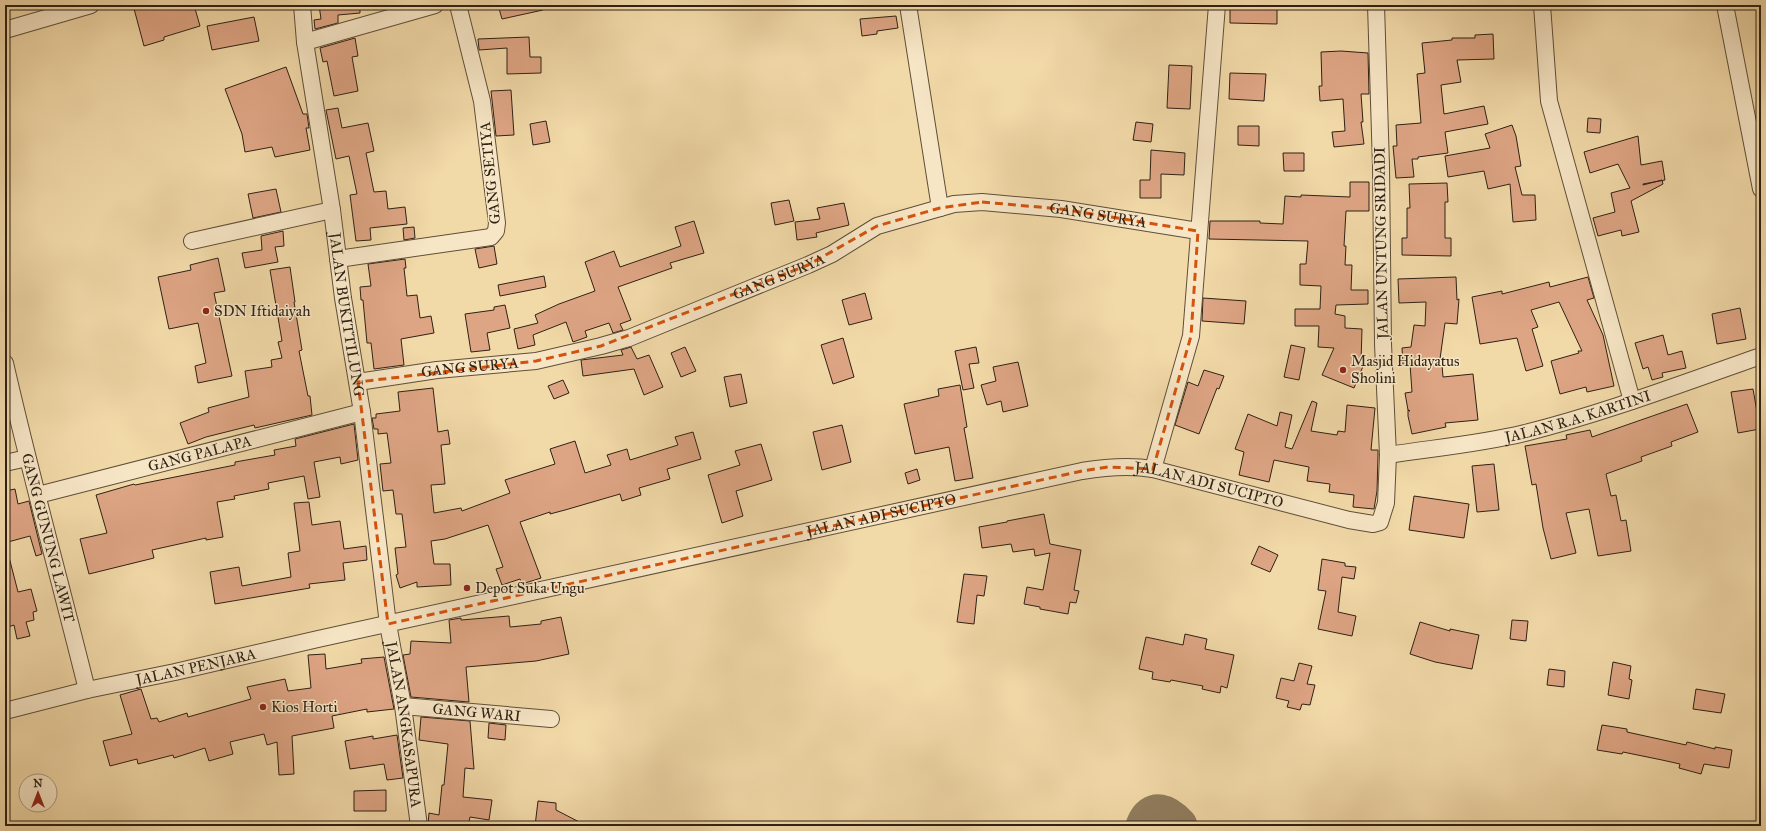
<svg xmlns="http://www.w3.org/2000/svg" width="1766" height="831" font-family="'IM FELL Great Primer',serif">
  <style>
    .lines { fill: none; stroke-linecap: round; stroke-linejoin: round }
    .taxiway { stroke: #907d5e; stroke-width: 39 }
    .building { fill: #dea584; stroke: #2e2114 }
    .minor-casing { stroke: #5f4f39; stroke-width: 18 }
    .minor { stroke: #f7e6c6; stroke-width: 16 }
    .marked { fill: none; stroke: #d5530d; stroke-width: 3; stroke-dasharray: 8 5; stroke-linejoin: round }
    .poi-dot { fill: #8f2418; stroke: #f7e6c6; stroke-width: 1.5 }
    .labels { text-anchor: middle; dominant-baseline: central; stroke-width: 3; stroke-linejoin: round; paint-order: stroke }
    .street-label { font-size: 15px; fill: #2e2114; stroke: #f7e6c6 }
    .poi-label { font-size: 15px; fill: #2e2114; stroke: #f7e6c6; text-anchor: start }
  </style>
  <rect width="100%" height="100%" fill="#f2d9a8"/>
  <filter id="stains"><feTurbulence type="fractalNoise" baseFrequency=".005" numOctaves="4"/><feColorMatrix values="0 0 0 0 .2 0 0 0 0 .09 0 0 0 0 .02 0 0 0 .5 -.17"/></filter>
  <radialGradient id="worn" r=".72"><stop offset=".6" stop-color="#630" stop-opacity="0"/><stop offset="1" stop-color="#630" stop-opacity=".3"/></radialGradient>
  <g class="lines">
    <path class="taxiway" d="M1145,826c8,-20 22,-12 33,0"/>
  </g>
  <g class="building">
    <path d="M133,5h61l6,21 -36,11v3l-20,6z"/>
    <path d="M319,5h41v8l-22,2v8l-23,6 -1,-9 7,-1z"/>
    <path d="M498,5h45v5l-41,9z"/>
    <path d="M1230,5h47v19l-47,-1z"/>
    <path d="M896,16l2,12 -21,3v3l-15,2 -2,-17z"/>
    <path d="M254,17l5,24 -47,9 -5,-24z"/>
    <path d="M1493,34l1,25 -37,1 4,22 -20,3 3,29 40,-8 4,18 -43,8 3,21 -30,4v2h-6l2,18 -18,1 -3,-32h4l-1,-21 25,-2 -4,-49 8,-1 -3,-30 30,-3v-2h23v-3z"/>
    <path d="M529,37l1,20h11v16l-34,1v-26l-28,2v-1l-1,-10z"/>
    <path d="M355,38l3,18 -6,1 6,34 -24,5 -7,-35 -4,1 -3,-14z"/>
    <path d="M1341,51l27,2 1,41h-8l2,28h-2l3,22 -30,3 -2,-15 13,-1 -2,-32 -23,2 -1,-15h3l-1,-34z"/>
    <path d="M1169,65l23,1 -2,43 -23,-1z"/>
    <path d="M286,67l17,47h4l2,14h-3l4,22 -35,7 -3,-10 -27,5 -3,-18 -17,-45z"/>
    <path d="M1230,73l36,1 -2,27 -35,-2z"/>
    <path d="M511,90l3,45 -18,1 -5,-45z"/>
    <path d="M338,108l4,20 26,-5 6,28 -8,2 8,39 12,-1 2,18 17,-2 2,17 -37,4 1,12 -15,1 -6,-46 7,-1 -8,-38 -13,3 -10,-49z"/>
    <path d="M1588,118l13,1 -1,14 -13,-1z"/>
    <path d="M546,121l4,21 -17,3 -3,-21z"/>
    <path d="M1136,122l17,2 -2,18 -18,-2z"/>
    <path d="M1512,125l4,11 5,30 -6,1 7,28h13l1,25 -23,2 -3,-38 -22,5 -4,-18 -36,6 -3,-21 45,-8 -5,-14z"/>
    <path d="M1238,126h21v20l-21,-1z"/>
    <path d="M1638,136l3,29 21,-4 3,19 -22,4v1l19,-5 1,4 -32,17 8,31 -17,4 -1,-6 -23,6 -5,-18 22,-6 -4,-19 19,-5 -12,-24 -28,9 -6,-21z"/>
    <path d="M1151,150l34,3 -1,22 -23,-1v24h-21v-18h10z"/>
    <path d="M1283,153h21v18h-20z"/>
    <path d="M1350,182h19v29h-23l-2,35h2l-1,19h7l-1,25h17v14l-32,1 -1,9 10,2v12l17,1 -1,34 3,1 -10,24 -32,-13 12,-27 -16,-1 1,-21h-24v-17h25l1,-23 -21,-1v-21h6l2,-23 -99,-2 1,-18h50v2l23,1 2,-28 16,1v-2l49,2z"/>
    <path d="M1447,183l1,19h-3v36h6v18l-49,-1v-17h5v-30h3l-1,-24z"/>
    <path d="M276,189l5,23 -28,6 -5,-24z"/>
    <path d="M789,200l5,21 -19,4 -4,-22z"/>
    <path d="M844,203l5,22 -33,8 1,4 -20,3 -2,-18 25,-3 -3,-11z"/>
    <path d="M694,221l10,32 -34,10 2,5 -54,19 13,33 -11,4 3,6 -10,3 -4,-10 -24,8 2,6 -14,5 -7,-20 -33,13 2,10 -17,4 -4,-20 24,-6 -3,-8 24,-11 36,-13 -10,-29 29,-11 6,16 61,-21 -6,-19z"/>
    <path d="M414,227l1,11 -11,2 -1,-12z"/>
    <path d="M283,231l1,15 -9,1 3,15 -33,6 -3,-15 20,-3 -1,-14z"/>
    <path d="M494,246l3,18 -18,4 -4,-19z"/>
    <path d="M218,258l7,33 -11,2 18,83 -34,7 -3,-17 11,-3 -8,-40 -29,6 -11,-52 33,-7 -1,-5z"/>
    <path d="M405,259l1,9h-2l3,28 10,-1 3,23 11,-2 3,17 -33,6 3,26 -30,4 -3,-26h-4l-4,-43h-2l-1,-13 11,-1 -3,-22z"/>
    <path d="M290,267l5,35h-1l8,48 -3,1 9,45h2l2,19 -57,13 -1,-3 -48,12 -18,7 -8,-21 29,-11 -1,-4 41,-11 -4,-26 27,-4 -1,-7 11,-2 -4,-16 4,-1 -12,-71z"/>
    <path d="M544,276l2,11 -46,9 -2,-11z"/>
    <path d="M1456,277l1,23 2,-1 -2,25 -12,-1 -6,43 3,-1 1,12 30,-3 5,46 -33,3 1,4 -34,7 -4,-18v-6l2,1 -2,-1 -3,-17 7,-1 -2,-28 -7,1 -1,-17 9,-1 3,-22 11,1 1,-24 -27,1 -1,-24z"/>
    <path d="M1588,277l6,21 -7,2 16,35 11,51 -27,6 -1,-5 -26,7 -9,-33 28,-8 -1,-2h4l-23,-49 -28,8 7,17 -6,2 11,37 -17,5 -9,-33 -37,6 -8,-47 30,-6v3l47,-12 1,5z"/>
    <path d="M865,293l7,26 -23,6 -7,-25z"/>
    <path d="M1203,298l43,3 -2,23 -42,-3z"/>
    <path d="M505,305l5,23 -23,5 3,17 -19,2 -6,-38 29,-4v-3z"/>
    <path d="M1740,308l6,31 -29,5 -5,-30z"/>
    <path d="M1663,335l5,20 14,-4 4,17 -24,5 1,4 -11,3 -4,-13 -5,2 -8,-26z"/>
    <path d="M843,338l11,39 -21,7 -12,-39z"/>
    <path d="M1291,345l14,3 -6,32 -15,-3z"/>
    <path d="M631,347l6,12 12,-4 14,32 -19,8 -10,-26 -51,7 -2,-16 42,-5 -2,-5z"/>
    <path d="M685,347l11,24 -15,6 -10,-24z"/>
    <path d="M976,347l3,16 -10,1 5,24 -11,2 -8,-39z"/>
    <path d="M1018,362l10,44 -25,6 -2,-11 -14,4 -6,-20 15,-4 -3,-14z"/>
    <path d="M1204,370l20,6 -5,13 -2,-1 -18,46 -24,-9 13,-43 10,4z"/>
    <path d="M741,374l6,29 -17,4 -6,-30z"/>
    <path d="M563,380l6,13 -15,6 -6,-13z"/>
    <path d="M960,385l7,42 -3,1 9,50 -18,3 -6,-34 -34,7 -11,-50 35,-8 -1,-7z"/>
    <path d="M433,388l5,44 10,-2 2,14 -9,1 4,39 -14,1 3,28 27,-5 1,3 48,-18 -5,-13 50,-16 -5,-15 25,-8 10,32 26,-8 -4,-10 20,-6 3,11 48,-15 -3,-8 18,-5 8,27 -34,10 3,10 -31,9 2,7 -19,6 -2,-7 -55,16 -15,4v-2l-30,10 21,56 -19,6 -2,-5 -18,6 -6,-16 7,-2 -15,-42 -43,14 -14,2 3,23h16l1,21 -34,2v-5l-17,6 -4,-13 2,-1 -3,-26 11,-1 -4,-33h-6l-3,-24 -10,1 -3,-27 11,-1 -4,-30 -9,1v-5h-4l-2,-11h4v-4l24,-3 -2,-19z"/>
    <path d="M1753,389l7,40 -22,4 -7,-41z"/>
    <path d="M1312,401l5,2 -6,28 26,4 1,-4 7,1 2,-27 28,3 -4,42h7v5l-1,36 -3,18 -21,-2 1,-12 -25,-3 1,-8 -23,-3 2,-14 -35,-7 -5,22 -30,-7 5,-23 -9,-3 13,-35 29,12 3,-14 12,3 -7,32 7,2z"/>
    <path d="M1687,404l11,28 -27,10 1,4 -31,11 1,4 -36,13 5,22 5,-1 5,26 5,-1 5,31 -33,5 -9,-47 -23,4 10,40 -25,6 -8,-31 -7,-44 -4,1 -7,-39 42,-7 -1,-4 24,-5 2,7z"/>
    <path d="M354,424l4,36 -17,4 -1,-7 -26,5 6,35 -12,2 -4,-23 -36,7 1,6 -35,7 1,3 -18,3 6,35 -17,3v-2l-54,12 2,8 -65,16 -9,-35 27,-6 -11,-38 38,-11 1,1 100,-20v-3l40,-7 -1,-5 22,-4 -1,-7z"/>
    <path d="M842,425l9,37 -29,8 -9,-38z"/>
    <path d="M761,444l11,36 -36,11 7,25 -21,7 -14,-48 32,-10 -5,-14z"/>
    <path d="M1494,464l5,46 -22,2 -5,-46z"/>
    <path d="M917,469l3,11 -12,4 -3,-11z"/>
    <path d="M15,489l3,15 11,-3 13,53 -6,2 -6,-20 -22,6 -3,-12v-39z"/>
    <path d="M1414,496l55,8 -5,34 -55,-8z"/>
    <path d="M309,502l3,23 28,-4 4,28 22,-3 1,14 -24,3 2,17 -36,4 1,4 -95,16 -5,-32 29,-5 3,19 49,-9 -3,-24 12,-2 -6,-48z"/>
    <path d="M1044,514l6,30 31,6 -7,40 5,1 -3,12 -6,-1 -2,12 -28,-5v-2l-16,-3 3,-17 16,3 7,-37 -15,3 -1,-7 -21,3 -2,-8 -29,4 -3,-21 28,-5v-1z"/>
    <path d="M1259,546l19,9 -8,17 -19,-8z"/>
    <path d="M5,557h4l9,35 13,-3 6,22 -4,1 1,8 -8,2 4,14 -13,3 -3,-14 -9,3z"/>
    <path d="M1322,559l23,4v3l11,1 -2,12 -12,-2 -4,35 18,4 -4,20 -34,-7 8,-38 -8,-1z"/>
    <path d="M964,574l23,2 -3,20 -7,-1 -3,29 -17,-2z"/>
    <path d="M509,616l1,11 31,-3v-3l20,-4 8,37 -33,7 -70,6 3,35 -58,-5 -8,-42 7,-1 1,-13 40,2 -2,-23 12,-2v2z"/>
    <path d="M1512,620l16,1 -2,20 -16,-2z"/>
    <path d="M1420,622l30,9v-2l29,6 -7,34 -37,-7 -25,-8z"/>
    <path d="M1185,634l22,5 -2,10 29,6 -7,33 -6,-2 -1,7 -18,-4 1,-3 -32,-6 -1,2 -18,-3 1,-7 -14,-3 7,-32 37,8z"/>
    <path d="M325,654l1,15 36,-6 -1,-4 23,-2 10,52 -27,3v-3l-35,7 2,12 -42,8 2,38 -15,1 -2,-33 -10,3 -3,-11 -34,8 3,12 -24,7 -4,-13 -31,10 -1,-3 -35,9 -1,-5 -27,7 -7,-25 29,-7 -12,-39 21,-6 10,30 6,-1 2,4 28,-9 1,4 63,-18 -4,-12 38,-8 3,12 23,-3 -3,-33z"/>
    <path d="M1613,662l18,4 -2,13 3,1 -3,19 -21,-4z"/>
    <path d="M1299,663l13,3 -5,18 8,1 -5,20 -8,-1 -2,6 -13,-3 2,-6 -13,-3 5,-20 13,3z"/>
    <path d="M1549,669l16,2 -1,16 -17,-2z"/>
    <path d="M1696,689l29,5 -4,19 -28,-4z"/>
    <path d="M421,717l49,4 4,48 -9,-1 -2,29 29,3 -3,20 -19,-3 -2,9h-40l1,-13 10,2 3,-30h2l4,-41 -29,-4z"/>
    <path d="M489,723l17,2 -1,15 -17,-2z"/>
    <path d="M1602,725l25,4v3l59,13 1,-3 28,7v-2l17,3 -3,18 -25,-4 -3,10 -22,-6 1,-4 -18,-4 -39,-8 -1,2 -25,-4z"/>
    <path d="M397,735l6,43 -16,2 -3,-16 -34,5 -5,-28 28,-5v3z"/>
    <path d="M386,790v21h-32v-20z"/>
    <path d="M538,801l18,2v7l31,16h-52z"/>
  </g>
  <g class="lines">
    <g class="minor-casing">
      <g id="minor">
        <path id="s1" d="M302,5l3,37 27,168 11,88 19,114 26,212 15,82 16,120"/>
        <path d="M908,5l32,203"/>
        <path d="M1542,5l7,96 83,300"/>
        <path d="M1725,5l36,184"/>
        <path d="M5,30l86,-25"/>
        <path d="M305,42l130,-37"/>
        <path d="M192,241l140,-31"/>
        <path d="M338,259l153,-22 5,-6 1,-8 -15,-122 -24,-96"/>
        <path id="s2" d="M5,363c25,110 55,218 82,327"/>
        <path id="s3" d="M358,382l79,-12 99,-9 65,-15 28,-8 179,-73 24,-11 45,-28 77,-22 28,-2 79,7 137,22"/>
        <path id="s4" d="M1388,455c45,-7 92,-11 137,-22 80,-20 158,-50 236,-77"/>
        <path d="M5,463l22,-5"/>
        <path d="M1153,469l38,-133 26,-331"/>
        <path id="s5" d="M38,495l324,-83"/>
        <path id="s6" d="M403,706l148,13"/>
        <path id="s7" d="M5,711l82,-21 88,-18 143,-33 764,-168c24,-4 47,-6 71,-2l196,51 24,4 7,-2 6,-19 2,-48 -5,-111 -2,-178 -5,-161"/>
      </g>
    </g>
    <use href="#minor" class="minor"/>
  </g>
  <path class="marked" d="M982,202l79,7 137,22 -7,105 -38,133 -45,-2 -26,4 -694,153 -30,-242 178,-21 65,-15 207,-81 69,-39 63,-18z"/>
  <g class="poi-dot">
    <circle cx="206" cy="311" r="4"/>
    <circle cx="1343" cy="370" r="4"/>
    <circle cx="467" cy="588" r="4"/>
    <circle cx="263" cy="707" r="4"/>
  </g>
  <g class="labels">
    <g class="street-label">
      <text transform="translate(490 173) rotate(-96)">GANG SETIYA</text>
      <text stroke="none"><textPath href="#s3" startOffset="773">GANG SURYA</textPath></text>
      <text transform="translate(1381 243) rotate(-91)">JALAN UNTUNG SRIDADI</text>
      <text stroke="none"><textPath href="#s3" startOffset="437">GANG SURYA</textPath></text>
      <text stroke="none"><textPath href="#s1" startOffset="313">JALAN BUKITTILUNG</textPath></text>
      <text stroke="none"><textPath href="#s3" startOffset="113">GANG SURYA</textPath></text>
      <text stroke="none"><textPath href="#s4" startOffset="194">JALAN R.A. KARTINI</textPath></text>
      <text stroke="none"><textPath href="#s5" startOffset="167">GANG PALAPA</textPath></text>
      <text stroke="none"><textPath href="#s7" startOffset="1233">JALAN ADI SUCIPTO</textPath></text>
      <text stroke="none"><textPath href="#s7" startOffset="898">JALAN ADI SUCIPTO</textPath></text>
      <text stroke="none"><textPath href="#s2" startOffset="180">GANG GUNUNG LAWIT</textPath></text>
      <text stroke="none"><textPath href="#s7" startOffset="196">JALAN PENJARA</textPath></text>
      <text stroke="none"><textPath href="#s6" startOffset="74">GANG WARI</textPath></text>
      <text stroke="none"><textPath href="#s1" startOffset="727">JALAN ANGKASAPURA</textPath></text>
    </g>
    <g class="poi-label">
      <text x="214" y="311">SDN Iftidaiyah</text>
      <text x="1351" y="361">Masjid Hidayatus<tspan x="1351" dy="17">Sholini</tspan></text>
      <text x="475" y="588">Depot Suka Ungu</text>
      <text x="271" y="707">Kios Horti</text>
    </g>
  </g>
  <rect width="1766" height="831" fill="none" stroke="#f2d9a8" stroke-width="20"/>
  <rect x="6" y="6" width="1754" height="819" fill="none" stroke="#2e2114" stroke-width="2"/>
  <rect x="10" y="10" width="1746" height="811" fill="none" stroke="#2e2114"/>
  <g transform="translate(38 793)"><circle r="19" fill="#f7e6c6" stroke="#a7977f"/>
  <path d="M0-3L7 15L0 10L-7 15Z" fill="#8f2418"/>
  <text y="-6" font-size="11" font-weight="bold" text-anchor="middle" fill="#2e2114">N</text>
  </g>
  <rect width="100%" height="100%" filter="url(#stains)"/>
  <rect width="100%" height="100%" fill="url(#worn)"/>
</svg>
